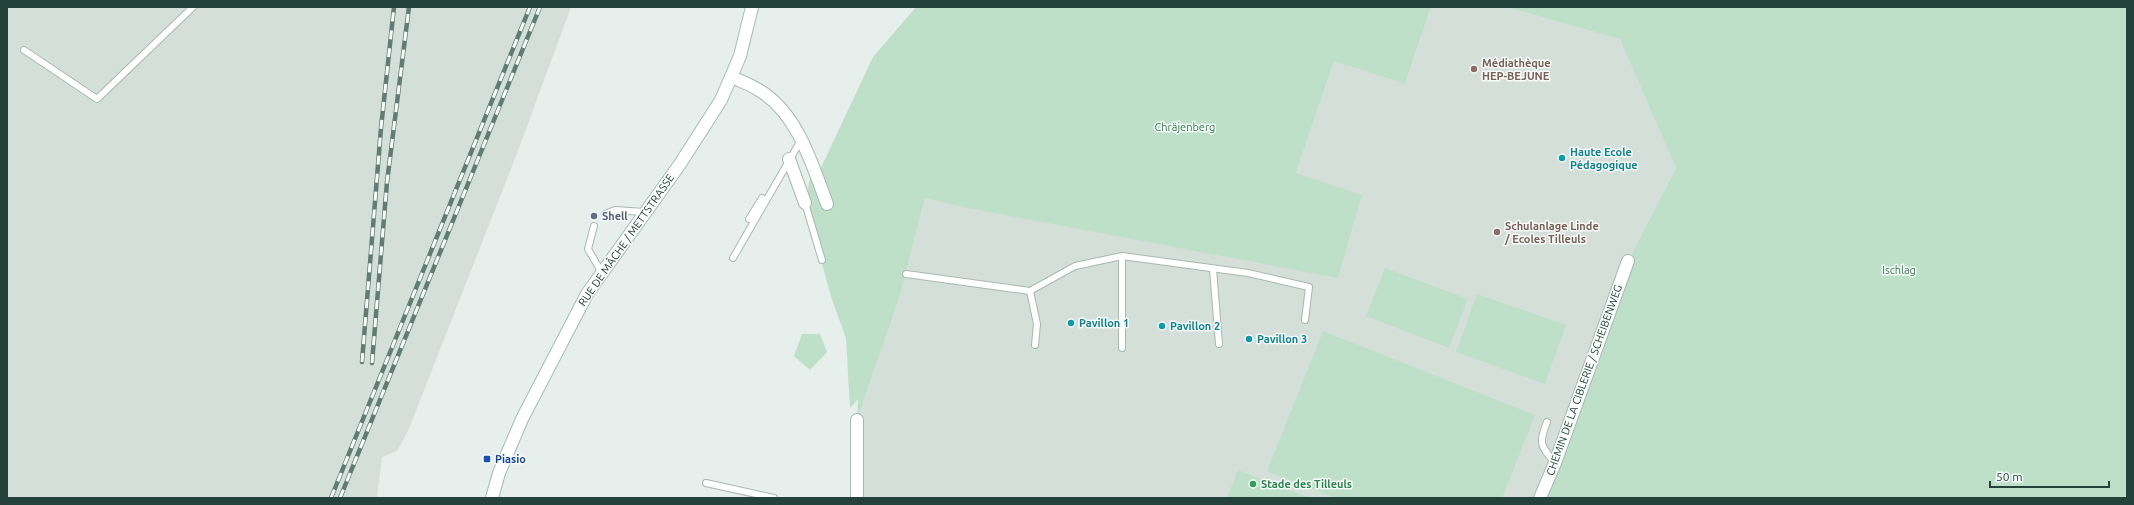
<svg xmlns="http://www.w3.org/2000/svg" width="2134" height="505" font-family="Ubuntu,sans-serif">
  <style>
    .built { fill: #d4dfda }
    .green { fill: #bfe0c8 }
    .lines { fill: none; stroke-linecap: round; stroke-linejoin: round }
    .service-casing { stroke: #a8b8b2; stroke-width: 8 }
    .minor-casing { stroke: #a8b8b2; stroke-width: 14 }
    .secondary-casing { stroke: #a4bbb3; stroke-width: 14 }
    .service { stroke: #fff; stroke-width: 6 }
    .minor { stroke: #fff; stroke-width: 12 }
    .secondary { stroke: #fff; stroke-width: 12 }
    .rail-casing { stroke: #5f7d75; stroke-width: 4.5 }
    .rail { stroke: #f7fbf9; stroke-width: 3; stroke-dasharray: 9; stroke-linecap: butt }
    .education-dot { fill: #8d6e63; stroke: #f7fbf9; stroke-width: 1.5 }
    .culture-dot { fill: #0f9aa8; stroke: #f7fbf9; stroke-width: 1.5 }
    .service-dot { fill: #5c6f8a; stroke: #f7fbf9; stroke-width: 1.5 }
    .transit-dot { fill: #1a4fb4; stroke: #f7fbf9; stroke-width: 1.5 }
    .leisure-dot { fill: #2e9e5b; stroke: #f7fbf9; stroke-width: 1.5 }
    .labels { text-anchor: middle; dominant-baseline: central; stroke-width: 3; stroke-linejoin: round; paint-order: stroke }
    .education-label { font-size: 11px; font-weight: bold; fill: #785e54; stroke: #f7fbf9; text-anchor: start }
    .park-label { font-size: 11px; fill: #2d7a4b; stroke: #f7fbf9 }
    .culture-label { font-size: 11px; font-weight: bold; fill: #0d838f; stroke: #f7fbf9; text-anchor: start }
    .service-label { font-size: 11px; font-weight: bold; fill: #4e5e75; stroke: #f7fbf9; text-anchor: start }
    .street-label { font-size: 11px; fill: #24423a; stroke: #f7fbf9 }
    .transit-label { font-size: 11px; font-weight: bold; fill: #164399; stroke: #f7fbf9; text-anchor: start }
    .leisure-label { font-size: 11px; font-weight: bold; fill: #27864d; stroke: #f7fbf9; text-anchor: start }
  </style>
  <rect width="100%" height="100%" fill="#e6efeb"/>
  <g class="built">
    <path d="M7,7h564l-55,149 -108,275 -11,20 -15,6 -5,41h-370z"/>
    <path d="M1431,7h75l115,32 55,129 -48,93 -88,237h-683v-78l43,-124 25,-98 38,9 333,-34 38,-113 71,24z"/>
  </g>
  <g class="green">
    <path d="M916,7h515l-26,77 -71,-23 -38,112 66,22 -24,83 -375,-71 -38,-9 -25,98 -43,124 1,-21 -8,9 -4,-70 -14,-38 -27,-97 5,-24 7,-3 56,-119z"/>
    <path d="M1506,7h621v491h-587l88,-237 48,-93 -56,-129z"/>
    <path d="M1385,268l83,31 -19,49 -83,-32z"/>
    <path d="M1477,294l89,31 -21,59 -89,-32z"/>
    <path d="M1323,331l212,84 -33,83h-166l-69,-27z"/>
    <path d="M802,334h18l7,18 -17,18 -16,-14z"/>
    <path d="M1238,470l72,28h-83z"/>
  </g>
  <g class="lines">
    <g class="service-casing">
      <g id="service">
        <path d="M24,50l73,49 96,-92"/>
        <path d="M805,203l17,57"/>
        <path d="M605,214l10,-4 29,2"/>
        <path d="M749,219l13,-21"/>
        <path d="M594,226l-6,23 14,24"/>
        <path d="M733,258l68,-118"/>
        <path d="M1213,269l6,75"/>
        <path d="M906,274l124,17 45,-25 47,-10 126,17 61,14 -4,33"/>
        <path d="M1030,291l7,33 -2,21"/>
        <path d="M1122,348v-92"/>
        <path d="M1547,422c-9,22 -6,24 8,41"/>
        <path d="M706,483l68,15"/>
      </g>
    </g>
    <g class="minor-casing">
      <g id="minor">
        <path d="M732,77c8,4 17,7 25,12 40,22 55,75 70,115"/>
        <path d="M789,159l16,44"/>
        <path d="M857,498v-78"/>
        <path d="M1540,498l15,-35 73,-202"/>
      </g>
    </g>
    <g class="secondary-casing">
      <path id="secondary" d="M492,498l7,-25 23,-54 65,-125 93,-130 41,-64 19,-44 12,-49"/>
    </g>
    <use href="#service" class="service"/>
    <use href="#minor" class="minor"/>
    <use href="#secondary" class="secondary"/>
    <g class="rail-casing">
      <g id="rail">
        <path d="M362,362l19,-234 13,-121"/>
        <path d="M372,363l15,-181 22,-175"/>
        <path d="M331,498l199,-491"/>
        <path d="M340,498l200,-491"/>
      </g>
    </g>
    <use href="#rail" class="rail"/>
  </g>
  <g class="education-dot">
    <circle cx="1474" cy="69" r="4"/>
    <circle cx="1497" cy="232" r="4"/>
  </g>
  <g class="culture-dot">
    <circle cx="1562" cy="158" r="4"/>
    <circle cx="1071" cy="323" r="4"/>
    <circle cx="1162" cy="326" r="4"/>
    <circle cx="1249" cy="339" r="4"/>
  </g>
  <circle class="service-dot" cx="594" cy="216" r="4"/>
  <rect class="transit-dot" x="483" y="455" width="8" height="8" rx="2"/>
  <circle class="leisure-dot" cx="1253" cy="484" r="4"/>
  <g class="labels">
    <g class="education-label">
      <text x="1482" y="63">Médiathèque<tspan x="1482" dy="13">HEP-BEJUNE</tspan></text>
      <text x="1505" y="226">Schulanlage Linde<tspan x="1505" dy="13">/ Ecoles Tilleuls</tspan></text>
    </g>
    <g class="park-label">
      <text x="1185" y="127">Chräjenberg</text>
      <text x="1899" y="270">Ischlag</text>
    </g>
    <g class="culture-label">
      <text x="1570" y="152">Haute Ecole<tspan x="1570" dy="13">Pédagogique</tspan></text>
      <text x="1079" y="323">Pavillon 1</text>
      <text x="1170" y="326">Pavillon 2</text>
      <text x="1257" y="339">Pavillon 3</text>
    </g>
    <g class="service-label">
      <text x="602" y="216">Shell</text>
    </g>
    <g class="street-label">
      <text transform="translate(626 240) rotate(-55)">RUE DE MÂCHE / METTSTRASSE</text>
      <text transform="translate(1584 380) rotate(-70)">CHEMIN DE LA CIBLERIE / SCHEIBENWEG</text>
    </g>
    <g class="transit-label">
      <text x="495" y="459">Piasio</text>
    </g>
    <g class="leisure-label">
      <text x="1261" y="484">Stade des Tilleuls</text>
    </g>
  </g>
  <rect width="2134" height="505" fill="none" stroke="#24423a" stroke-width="16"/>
  <path d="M1990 481v6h119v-6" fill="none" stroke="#24423a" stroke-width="2"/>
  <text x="1996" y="481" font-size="12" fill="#24423a" stroke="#f7fbf9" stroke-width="3" paint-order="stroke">50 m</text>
</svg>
